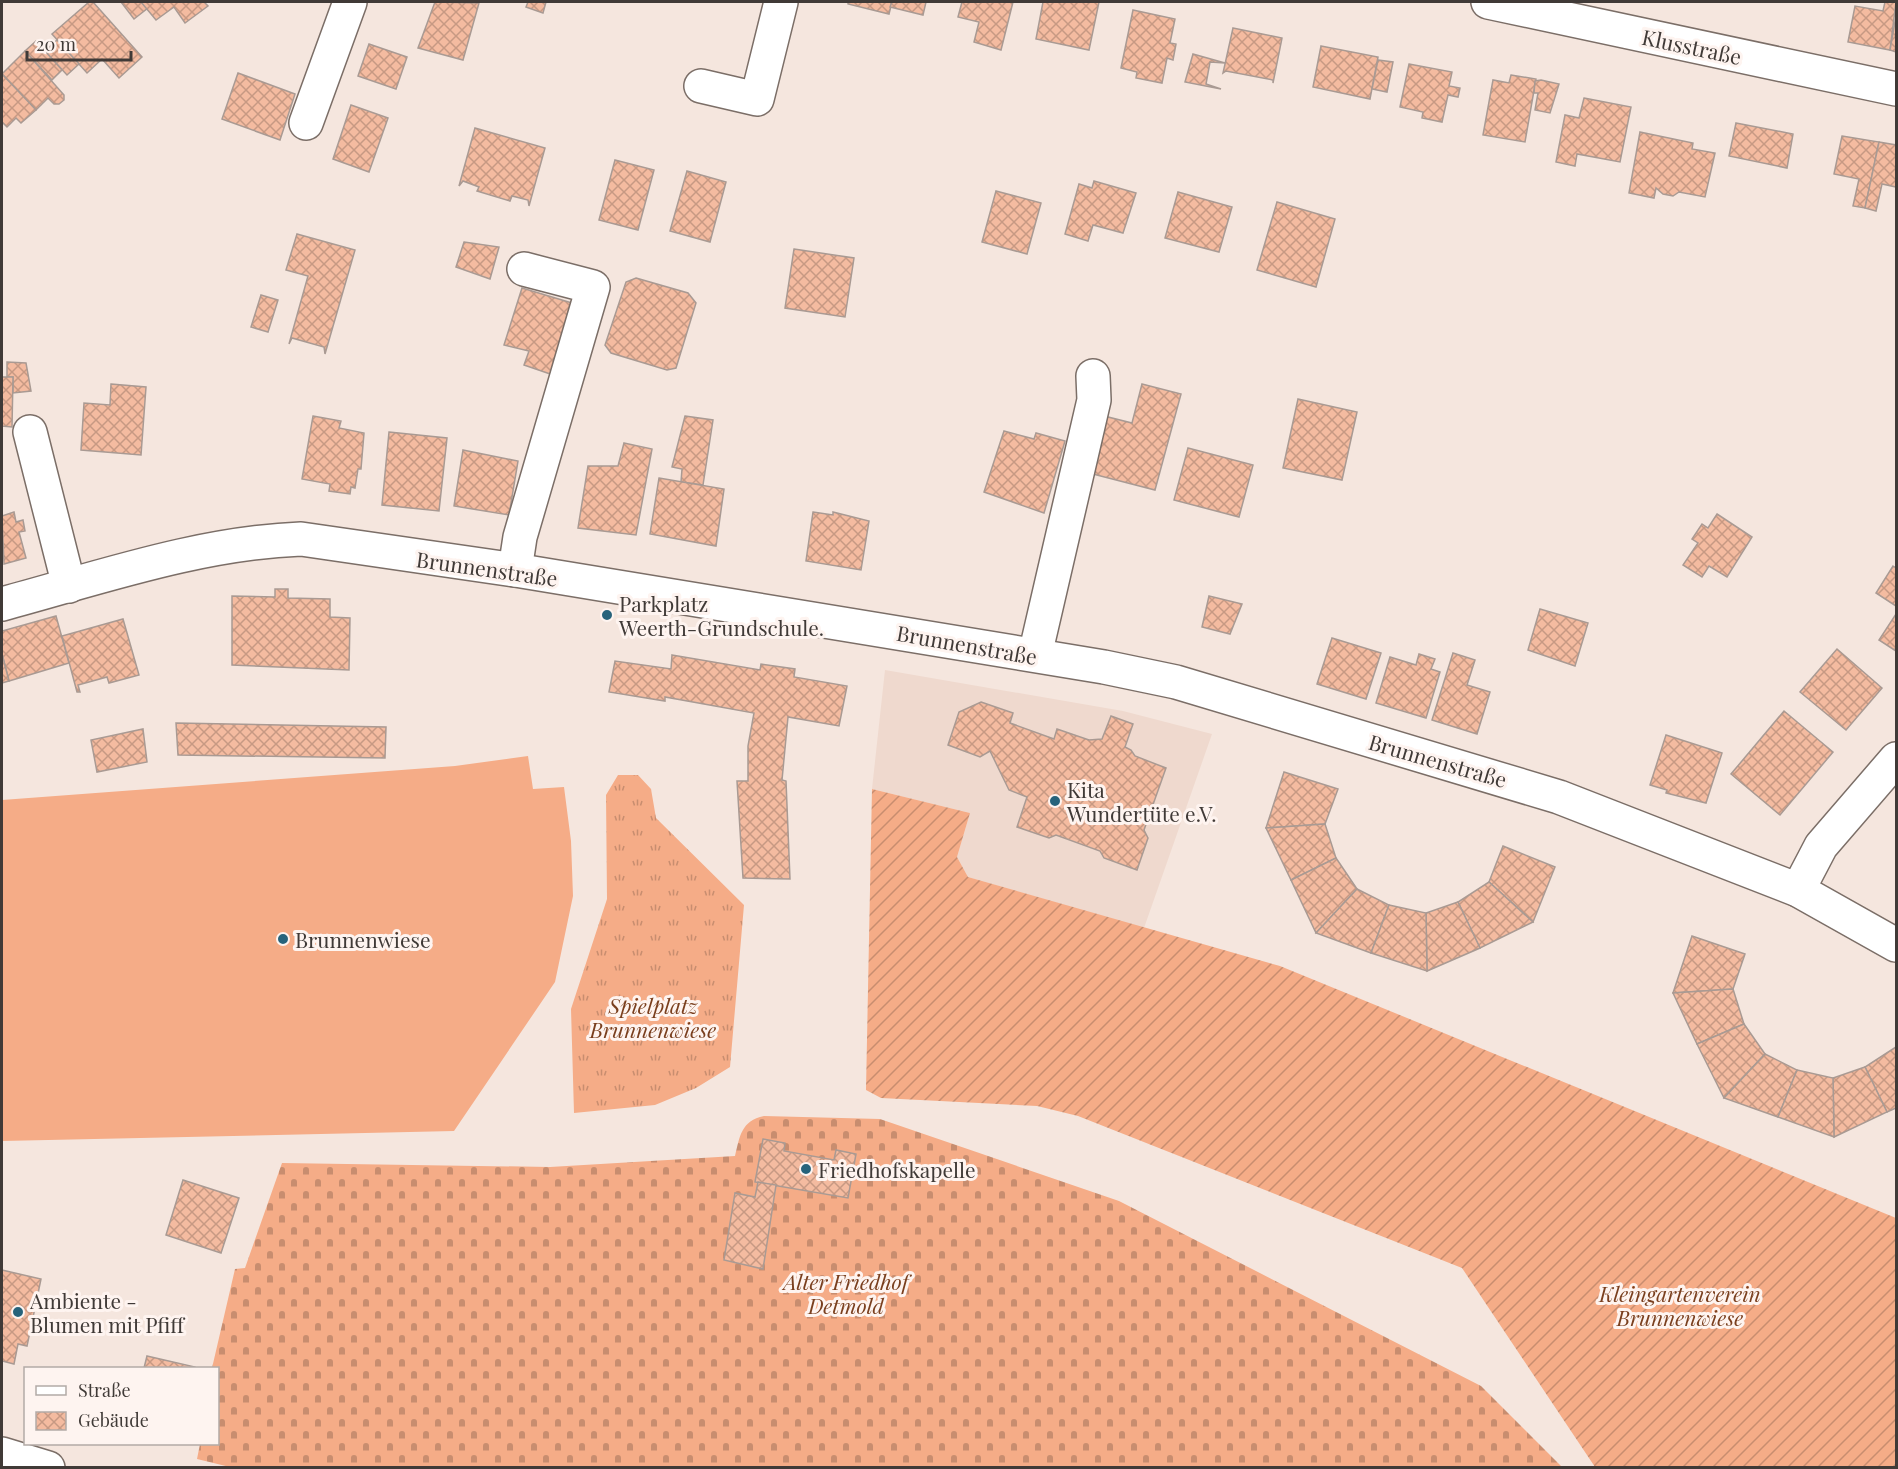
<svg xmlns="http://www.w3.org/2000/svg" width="1898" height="1469" font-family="'Playfair Display',serif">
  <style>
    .built { fill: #efd9ce }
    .grass { fill: url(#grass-tufts) }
    .cemetery { fill: url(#cemetery-stones) }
    .garden { fill: url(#garden-furrows) }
    .pitch { fill: #f5ac87 }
    .building { fill: url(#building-cross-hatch); stroke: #a99a93; stroke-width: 1.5 }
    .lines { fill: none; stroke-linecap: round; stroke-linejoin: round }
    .minor-casing { stroke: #7b6e67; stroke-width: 36 }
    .minor { stroke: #fff; stroke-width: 33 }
    .poi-dot { fill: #27637b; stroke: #fef4f0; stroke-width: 2 }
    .labels { text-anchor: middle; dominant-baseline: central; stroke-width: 6; stroke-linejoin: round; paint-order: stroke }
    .street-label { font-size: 21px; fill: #403a37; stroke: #fef4f0 }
    .poi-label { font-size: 21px; fill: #403a37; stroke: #fef4f0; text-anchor: start }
    .park-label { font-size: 21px; font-style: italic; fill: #7a3f1e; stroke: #fef4f0 }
  </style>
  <defs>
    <pattern id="grass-tufts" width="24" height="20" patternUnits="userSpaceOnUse" patternTransform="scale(1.5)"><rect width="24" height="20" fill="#f5ac87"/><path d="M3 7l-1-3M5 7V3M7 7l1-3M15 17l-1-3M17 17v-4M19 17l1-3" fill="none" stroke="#c88d6f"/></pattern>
    <pattern id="cemetery-stones" width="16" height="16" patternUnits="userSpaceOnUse" patternTransform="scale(1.5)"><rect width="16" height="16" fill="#f5ac87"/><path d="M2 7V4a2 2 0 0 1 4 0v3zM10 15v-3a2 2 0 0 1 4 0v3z" fill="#c88d6f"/></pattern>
    <pattern id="garden-furrows" width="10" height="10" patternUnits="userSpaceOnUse" patternTransform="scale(1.5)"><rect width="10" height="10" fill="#f5ac87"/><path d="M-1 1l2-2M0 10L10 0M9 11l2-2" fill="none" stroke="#c88d6f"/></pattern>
    <pattern id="building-cross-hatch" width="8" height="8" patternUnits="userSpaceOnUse" patternTransform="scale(1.5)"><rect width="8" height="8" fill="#f4bba0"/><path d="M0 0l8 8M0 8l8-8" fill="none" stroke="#c79983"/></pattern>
  </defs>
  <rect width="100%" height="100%" fill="#f5e6de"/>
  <path class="built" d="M885,670l238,41 89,23 -68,194 -176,-51 -11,-20 13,-44 -98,-24z"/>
  <path class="grass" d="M618,775h20l13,14 5,29 88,87 -14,162 -34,21 -41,17 -81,8 -3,-104 36,-110 -1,-104z"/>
  <path class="cemetery" d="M764,1116l116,3 239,82 362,185 81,81 -1328,1 -37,-9 3,-15h18v-76h-6l23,-99 10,-1 37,-105 268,4 185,-11c5,-20 6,-35 29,-40z"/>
  <path class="garden" d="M872,789l98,24 -13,44 11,20 312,89 616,252v249h-301l-133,-199 -384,-152 -41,-10 -156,-8 -15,-8z"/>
  <path class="pitch" d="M528,756l5,33 31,-2 7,54 2,55 -18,86 -101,149 -452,10v-341l453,-34z"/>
  <g class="building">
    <path d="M89,2h4l49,55 -23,21 -17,-19 -15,14 -35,-39z"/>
    <path d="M121,2h20l7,6 -14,11z"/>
    <path d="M141,2h63l4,4 -23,17 -11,-16 -18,13z"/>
    <path d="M435,2l44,1 -16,57 -45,-12z"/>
    <path d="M528,2h18l-3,11 -17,-6z"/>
    <path d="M848,2h44l-3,12 -41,-10z"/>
    <path d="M892,2h34l-3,13 -33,-8z"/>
    <path d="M962,2h51l-12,48 -27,-8 5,-20 -21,-5z"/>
    <path d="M1043,2h56l-10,48 -53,-11z"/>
    <path d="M1885,2h11l-6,48 -42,-8 7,-36 28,5z"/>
    <path d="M1133,10l42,9 -5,24 6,1 -3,16 -6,-2 -5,25 -26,-5 1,-6 -16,-4z"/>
    <path d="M1896,16v36l-6,-2z"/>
    <path d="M1233,28l49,10 -9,45v-3l-47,-9 -3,2z"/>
    <path d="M57,40l22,24 -12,11 -22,-24z"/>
    <path d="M36,41l26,29 -10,10 -27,-29z"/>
    <path d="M369,44l38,13 -11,32 -38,-13z"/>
    <path d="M1321,46l57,11 -8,42 -57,-12z"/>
    <path d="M25,51l39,44v5l-5,4h-5l-6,-6 -12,12 -34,-36z"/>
    <path d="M1193,54l32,9 -15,-1 -4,22 15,5 -36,-7z"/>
    <path d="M1378,60l15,2 -6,30 -15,-3z"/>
    <path d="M1409,64l43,8 -3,14 11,2 -2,9 -10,-2 -6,27 -20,-4 1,-6 -23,-5z"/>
    <path d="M238,73l57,21 -15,46 -58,-21z"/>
    <path d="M2,74l34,36 -15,13 -5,-5 -9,9 -5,-5z"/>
    <path d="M1511,75l25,4 -11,63 -42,-7 10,-55 16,3z"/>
    <path d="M1541,80l18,4 -9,29 -15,-3 3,-17h-4l1,-12z"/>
    <path d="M1584,98l47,9 -11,55 -43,-8 -2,12 -19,-4 9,-47 14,3z"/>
    <path d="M351,105l37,13 -19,54 -36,-13z"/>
    <path d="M1736,123l57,11 -6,34 -58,-12z"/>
    <path d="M475,128l70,20 -16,58 -1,-6 -16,-4 -2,5 -33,-10 2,-4 -16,-6 -4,5z"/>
    <path d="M1640,132l53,11 -1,6 23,4 -10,44 -26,-5 -6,4 -10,-2 -7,-6 -2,10 -25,-5z"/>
    <path d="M1842,136l37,6 -14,66 -12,-2 6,-27 -25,-5z"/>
    <path d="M1879,142l17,3v42l-14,-3 -6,27 -11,-3z"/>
    <path d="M615,160l39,10 -16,60 -39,-10z"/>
    <path d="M687,171l39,11 -16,60 -40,-11z"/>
    <path d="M1094,181l42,12 -13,40 -30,-8 -5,16 -23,-7 14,-50 13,4z"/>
    <path d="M996,191l45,12 -14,51 -45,-12z"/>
    <path d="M1178,192l54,15 -13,45 -54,-14z"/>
    <path d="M1277,202l58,17 -19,68 -59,-17z"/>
    <path d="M297,234l58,16 -30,104 -1,-7 -32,-9 -3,6 19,-68 -22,-6z"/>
    <path d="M464,242l35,5 -9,32 -34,-12z"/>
    <path d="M794,249l60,9 -9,59 -60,-9z"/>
    <path d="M636,278l52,15 8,10 -20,65 -9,2 -56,-17 -6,-8 21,-63z"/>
    <path d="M522,288l60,18 -23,71 -35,-12 5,-14 -25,-6z"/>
    <path d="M261,295l17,5 -10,32 -17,-5z"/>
    <path d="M7,362l19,1 5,28 -18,2v-16h-6z"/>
    <path d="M2,377h11l-1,50 -10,-1z"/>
    <path d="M111,384l35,3 -5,68 -60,-5 3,-47 26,2z"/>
    <path d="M1142,384l39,10 -26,96 -70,-18 15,-57 32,8z"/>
    <path d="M1298,399l59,13 -15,68 -59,-12z"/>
    <path d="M313,416l28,5 -2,7 25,5 -3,36h-3l-3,19 -4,-1 -1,7 -21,-3 1,-7 -28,-5z"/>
    <path d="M685,416l28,4 -10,65 -22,-3 1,-13 -10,-2z"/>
    <path d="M1004,431l30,8 2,-6 29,8 -21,72 -60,-21z"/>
    <path d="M389,432l58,6 -8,73 -57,-6z"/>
    <path d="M624,443l28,6 -16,86 -58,-7 10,-62h30z"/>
    <path d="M1188,448l65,17 -14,52 -65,-17z"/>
    <path d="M463,450l55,11 -9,54 -55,-9z"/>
    <path d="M659,478l65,11 -8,57 -66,-12z"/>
    <path d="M14,512l2,10 7,-2 2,11 -6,1 7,26 -22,6 -2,-48z"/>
    <path d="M813,512l20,3v-3l36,9 -8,49 -55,-9z"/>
    <path d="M1717,514l35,23 -25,40 -18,-11 -7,11 -19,-12 15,-22 -6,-4 10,-15 6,4z"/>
    <path d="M1893,566l3,2v38l-20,-13z"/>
    <path d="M275,589h13v9l42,1v18l20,1 -1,52 -117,-5v-69l43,1z"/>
    <path d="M1209,596l33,8 -12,30 -28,-7z"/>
    <path d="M1540,609l48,14 -13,43 -47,-16z"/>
    <path d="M1896,614v37l-17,-11z"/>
    <path d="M56,616l13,47 -60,18 -7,-27v-23z"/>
    <path d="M123,619l16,56 -30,8 -2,-6 -29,8 2,7h-3l-15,-56z"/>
    <path d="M1332,638l49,15 -15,46 -49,-15z"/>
    <path d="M1837,649l45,39 -36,42 -46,-38z"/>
    <path d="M1453,653l22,7 -8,25 23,7 -13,42 -45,-14z"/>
    <path d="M2,654l7,27 -7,2z"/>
    <path d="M1419,654l16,5 -4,10 9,3 -14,46 -50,-15 14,-46 26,8z"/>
    <path d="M672,655l88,15 1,-6 34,5 -1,8 53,9 -8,40 -51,-9 -6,63 4,1 4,98 -47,-1 -6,-97h11v-35l6,-33 -89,-16v4l-56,-9 6,-31 56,8z"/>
    <path d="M981,702l32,11 -3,10 44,16 3,-10 32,11 13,-1 9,-23 22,8 -8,23 6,3 4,6 31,12 -22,62 4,8 -11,32 -33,-12 -4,-7 -44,-16 -7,3 -32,-11 10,-30 -18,-7 -19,-39 -10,6 -32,-12 11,-33z"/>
    <path d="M1784,711l49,41 -53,63 -49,-41z"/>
    <path d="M176,723l210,4 -1,31 -207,-3z"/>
    <path d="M143,729l4,33 -50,10 -6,-32z"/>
    <path d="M1666,735l56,18 -16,50 -40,-10 1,-3 -17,-5z"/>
    <path d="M1284,772l54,17 -13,35 -59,4z"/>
    <path d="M1325,824l11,34 -45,22 -25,-52z"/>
    <path d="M1503,846l52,21 -22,55 -44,-40z"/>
    <path d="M1336,858l21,31 -41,44 -25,-53z"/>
    <path d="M1489,882l44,40 -53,26 -22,-46z"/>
    <path d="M1357,889l32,16 -18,48 -55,-20z"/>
    <path d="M1458,902l22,46 -53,23 -1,-58z"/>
    <path d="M1389,905l37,8 1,58 -56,-18z"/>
    <path d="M1692,936l53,18 -12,35 -60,4z"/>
    <path d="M1733,989l11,35 -47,20 -24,-51z"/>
    <path d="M1744,1024l21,30 -41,44 -27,-54z"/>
    <path d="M1896,1047v61l-9,4 -22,-45z"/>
    <path d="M1765,1054l32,16 -19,47 -54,-19z"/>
    <path d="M1865,1067l22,45 -53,25 -1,-59z"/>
    <path d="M1797,1070l36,8 1,59 -56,-20z"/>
    <path d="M763,1139l22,4 -1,8 50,9 2,-10 20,4 -8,44 -93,-16z"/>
    <path d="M183,1180l56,18 -18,55 -55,-18z"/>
    <path d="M758,1182l18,3 -13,84 -39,-9 11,-67 20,4z"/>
    <path d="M2,1270l39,9 -14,67 -9,-2 -4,20 -12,-3z"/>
    <path d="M147,1356l48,11v1h-51z"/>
  </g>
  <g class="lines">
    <g class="minor-casing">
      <g id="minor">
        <path d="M1488,2l408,87"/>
        <path d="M701,86l56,13 24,-97"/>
        <path d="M306,123l44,-121"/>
        <path d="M30,432l39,154"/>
        <path d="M515,570l5,-33 73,-250 -69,-18"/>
        <path d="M2,604c97,-26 197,-61 299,-65l214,31 589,97 72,15 383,115 239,93 98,55"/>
        <path d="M1035,655l59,-255 -1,-24"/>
        <path d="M1798,890l23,-44 75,-87"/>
        <path d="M2,1454l46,14"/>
      </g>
    </g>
    <use href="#minor" class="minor"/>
  </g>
  <g class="poi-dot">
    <circle cx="607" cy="615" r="6"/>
    <circle cx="1055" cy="801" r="6"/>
    <circle cx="283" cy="939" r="6"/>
    <circle cx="806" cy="1169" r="6"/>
    <circle cx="18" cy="1312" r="6"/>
  </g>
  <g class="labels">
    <g class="street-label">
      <text transform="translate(1692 46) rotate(12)">Klusstraße</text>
      <text transform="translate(487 568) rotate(8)">Brunnenstraße</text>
      <text transform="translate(967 644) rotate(10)">Brunnenstraße</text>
      <text transform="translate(1438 760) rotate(16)">Brunnenstraße</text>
    </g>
    <g class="poi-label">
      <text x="619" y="603">Parkplatz<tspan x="619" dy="24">Weerth-Grundschule.</tspan></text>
      <text x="1067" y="789">Kita<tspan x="1067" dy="24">Wundertüte e.V.</tspan></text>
      <text x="295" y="939">Brunnenwiese</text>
      <text x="818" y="1169">Friedhofskapelle</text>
      <text x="30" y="1300">Ambiente -<tspan x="30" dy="24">Blumen mit Pfiff</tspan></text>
    </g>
    <g class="park-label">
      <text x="653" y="1005">Spielplatz<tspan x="653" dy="24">Brunnenwiese</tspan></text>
      <text x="846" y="1281">Alter Friedhof<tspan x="846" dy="24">Detmold</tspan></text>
      <text x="1680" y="1293">Kleingartenverein<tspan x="1680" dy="24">Brunnenwiese</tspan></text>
    </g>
  </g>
  <rect width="1898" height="1469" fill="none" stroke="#403a37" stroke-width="6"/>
  <rect x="24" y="1367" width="195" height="78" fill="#fef4f0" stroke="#b2aaa6" stroke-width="1.5"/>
  <rect x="36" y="1386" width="30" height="9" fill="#ffffff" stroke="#b2aaa6" stroke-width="1.5"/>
  <text x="78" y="1397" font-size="18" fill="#403a37">Straße</text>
  <rect x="36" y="1412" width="30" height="18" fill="url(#building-cross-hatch)" stroke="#b2aaa6" stroke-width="1.5"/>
  <text x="78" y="1427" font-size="18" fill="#403a37">Gebäude</text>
  <path d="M27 51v9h104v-9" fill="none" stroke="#403a37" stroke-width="3"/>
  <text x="36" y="51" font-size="18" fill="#403a37" stroke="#fef4f0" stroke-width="4.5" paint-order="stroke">20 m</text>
</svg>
